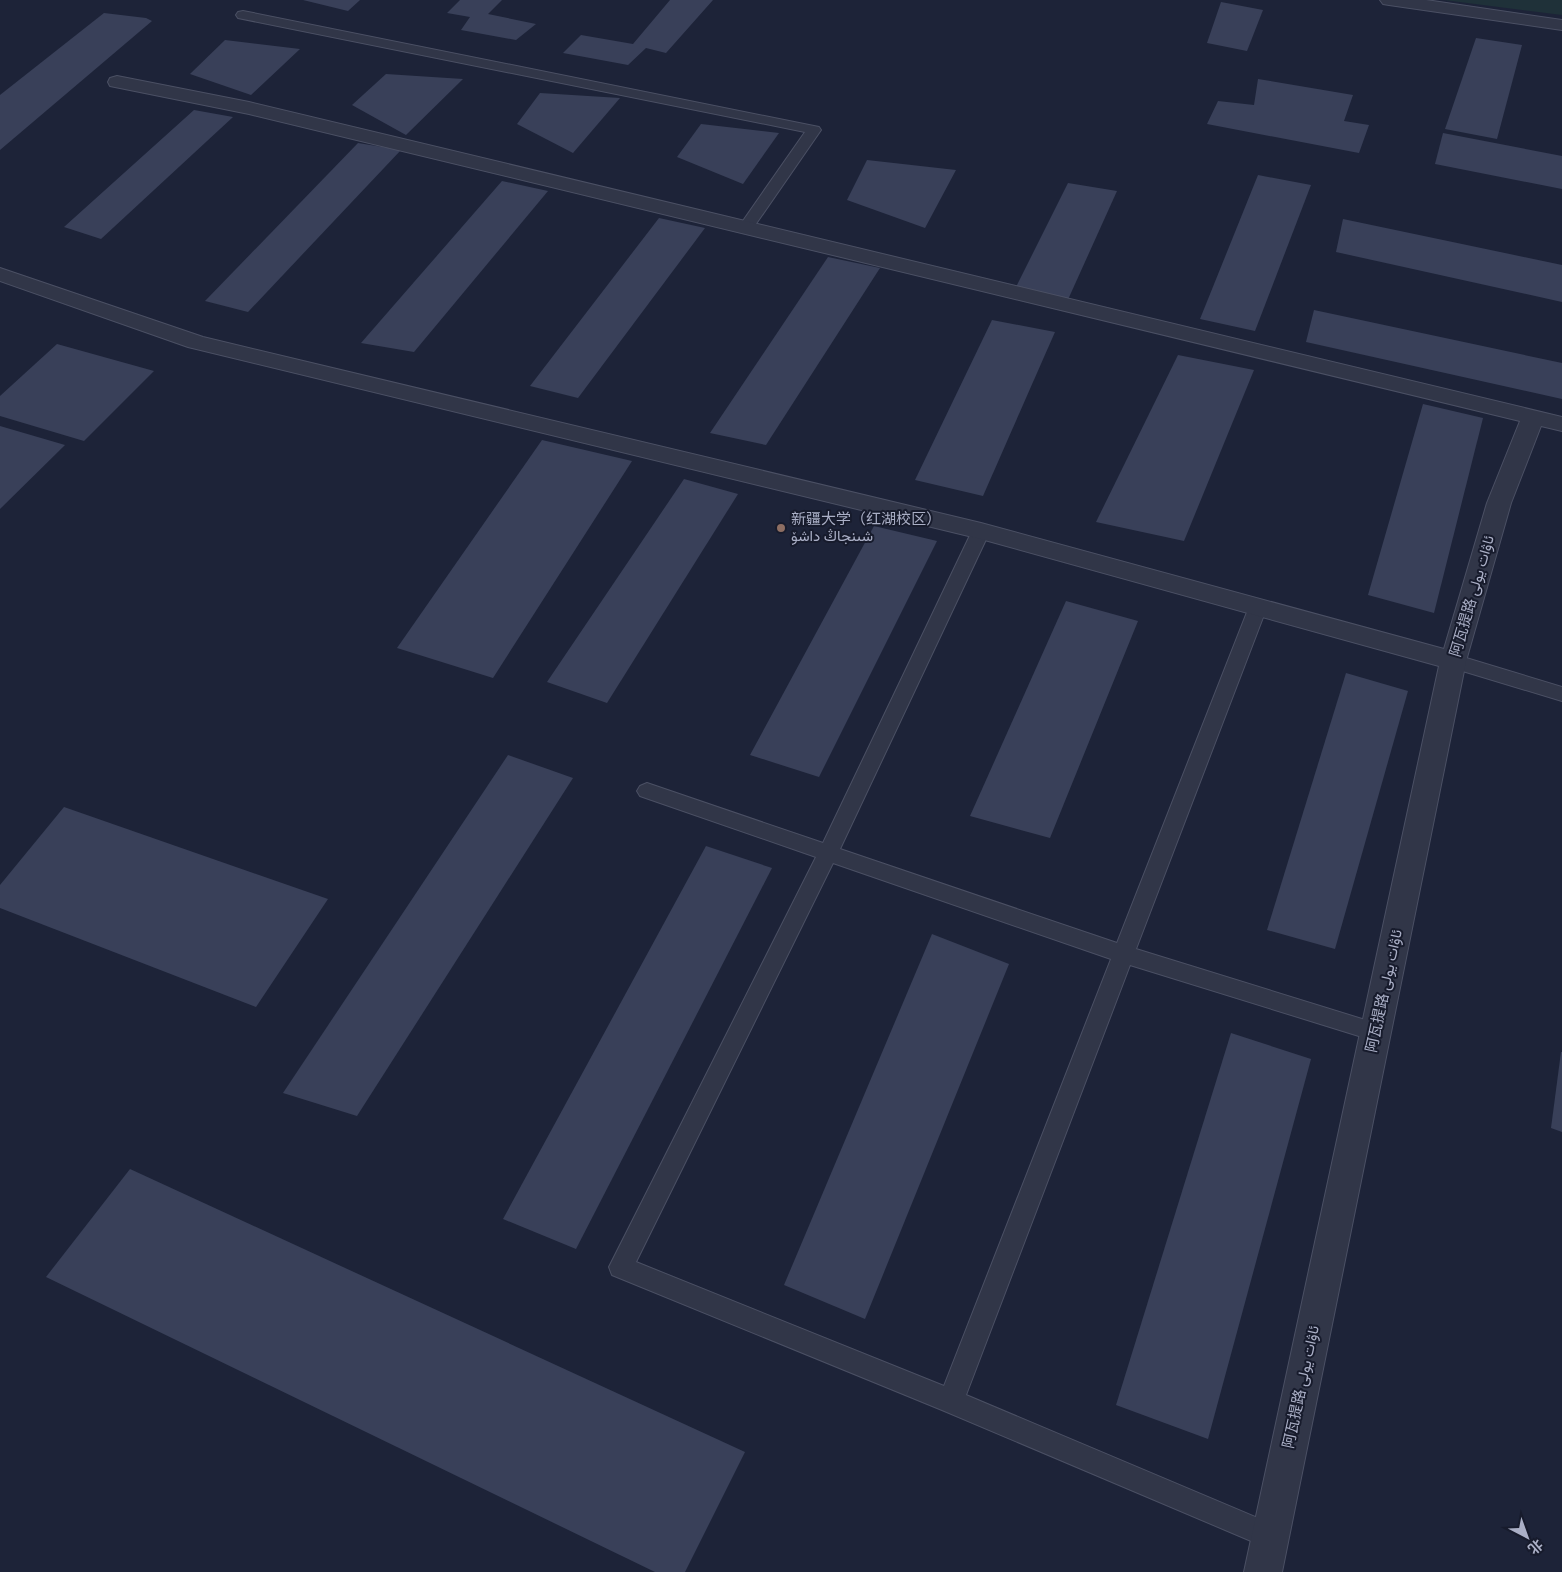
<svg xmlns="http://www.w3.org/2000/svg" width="1562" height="1572" font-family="Figtree,Vazirmatn,'Noto Sans SC',sans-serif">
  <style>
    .green { fill: #1f3139 }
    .building { fill: #394059 }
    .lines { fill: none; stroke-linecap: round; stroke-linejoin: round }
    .lane-casing { stroke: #4b5064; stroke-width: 2 }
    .street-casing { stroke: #4b5064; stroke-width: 2 }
    .lane { fill: #313648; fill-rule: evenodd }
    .street { fill: #313648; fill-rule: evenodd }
    .education-dot { fill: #8d6e63; stroke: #171b2c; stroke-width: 2 }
    .labels { text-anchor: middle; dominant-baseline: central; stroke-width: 4; stroke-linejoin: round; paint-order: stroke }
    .poi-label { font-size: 15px; fill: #aaafc6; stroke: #171b2c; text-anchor: start }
    .street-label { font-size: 15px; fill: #aaafc6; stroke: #171b2c }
  </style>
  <rect width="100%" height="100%" fill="#1d2338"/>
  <path class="green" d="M1444,0h118v15z"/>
  <g class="building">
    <path d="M303,0h57l-12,11z"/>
    <path d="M460,0h42l-14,14 48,10 -20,16 -55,-10 9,-13 -23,-4z"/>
    <path d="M670,0h43l-47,53 -20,-5 -18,17 -65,-12 18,-18 52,9z"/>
    <path d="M1221,2l42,8 -16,41 -40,-8z"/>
    <path d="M104,13l42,5 6,3 -152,129v-55z"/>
    <path d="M1476,38l46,7 -25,94 -52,-10z"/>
    <path d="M225,40l75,9 -49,46 -61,-21z"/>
    <path d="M386,74l77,5 -57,56 -54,-30z"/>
    <path d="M1258,79l95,16 -9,26 25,4 -10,28 -152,-29 11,-23 36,4z"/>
    <path d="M540,93l80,5 -47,55 -56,-29z"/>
    <path d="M194,110l39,7 -132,122 -37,-12z"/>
    <path d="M701,124l78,9 -36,51 -66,-27z"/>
    <path d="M1443,133l119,23v33l-127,-25z"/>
    <path d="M358,143l43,7 -153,162 -43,-11z"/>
    <path d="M867,160l89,10 -31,58 -78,-28z"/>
    <path d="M1258,175l53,10 -56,146 -55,-12z"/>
    <path d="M502,181l46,10 -134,161 -53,-9z"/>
    <path d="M1068,183l49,8 -51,113 -52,-13z"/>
    <path d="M659,218l46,10 -127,170 -48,-12z"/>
    <path d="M1343,219l219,46v37l-226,-50z"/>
    <path d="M828,257l52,11 -114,177 -56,-12z"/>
    <path d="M1314,310l248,53v36l-256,-57z"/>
    <path d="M992,320l63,12 -72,164 -68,-16z"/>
    <path d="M57,344l97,27 -70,70 -84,-25v-20z"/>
    <path d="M1178,355l76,15 -70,171 -88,-19z"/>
    <path d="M1423,404l60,14 -49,195 -66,-18z"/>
    <path d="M0,426l65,19 -65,64z"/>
    <path d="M542,440l90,21 -139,217 -96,-30z"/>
    <path d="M684,479l54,15 -131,209 -60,-21z"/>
    <path d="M874,526l63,15 -118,236 -69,-22z"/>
    <path d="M1066,601l72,20 -88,217 -80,-22z"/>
    <path d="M1346,673l62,18 -73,258 -68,-19z"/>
    <path d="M508,755l65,23 -216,338 -74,-23z"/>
    <path d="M64,807l264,92 -72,108 -256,-99v-23z"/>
    <path d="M706,846l66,22 -196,381 -73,-30z"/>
    <path d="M932,934l77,30 -144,355 -81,-34z"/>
    <path d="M1231,1033l80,26 -103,380 -92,-34z"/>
    <path d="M1561,1052h1v80l-11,-4z"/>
    <path d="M130,1169l615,283 -60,120h-30l-609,-295z"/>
  </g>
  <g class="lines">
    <g class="lane-casing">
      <g id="lane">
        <path d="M243,11l571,115 5,1 2,3 -70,101h-10l-3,-3 67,-96 -567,-114 -2,-3 2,-3z"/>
        <path d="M981,525l6,2 3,4 -150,318 277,94 132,-336 2,-5 7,-1 7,1 2,5 -131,342 239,74 8,2 3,7 -3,7 -8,2 -245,-76 -164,430 313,132 4,9 -4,9 -9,4 -328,-139 -330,-135 -3,-8 207,-410 -176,-61 -3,-5 3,-5 7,-3 176,60 149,-312 3,-4zM833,863l278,96 -167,427 -308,-124z"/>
        <path d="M1453,654l109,33v14l-116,-35 -2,-5 2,-5z"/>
      </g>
    </g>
    <g class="street-casing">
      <g id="street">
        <path d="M1380,0h46l136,20v10l-173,-25 -6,-1z"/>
        <path d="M117,76l132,26 1313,315v14l-21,-5 -30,77 -45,158 -184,911h-38l195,-906 -458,-127 -793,-192 -188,-66v-13l203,69 778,186 463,126 43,-146 33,-82 -1271,-307 -139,-28 -2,-4 2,-4z"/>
      </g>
    </g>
    <use href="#lane" class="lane"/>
    <use href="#street" class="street"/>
  </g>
  <circle class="education-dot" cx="781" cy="528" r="5"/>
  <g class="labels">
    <g class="poi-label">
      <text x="791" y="519">新疆大学（红湖校区）<tspan x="791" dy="17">شىنجاڭ داشۆ</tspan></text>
    </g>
    <g class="street-label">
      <text transform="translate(1472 596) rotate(-74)">阿瓦提路 ئاۋات يولى</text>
      <text transform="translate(1384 991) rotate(-78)">阿瓦提路 ئاۋات يولى</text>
      <text transform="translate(1301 1387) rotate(-78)">阿瓦提路 ئاۋات يولى</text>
    </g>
  </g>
  <g transform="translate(1527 1537) rotate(139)" stroke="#171b2c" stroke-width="4" paint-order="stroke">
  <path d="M0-4L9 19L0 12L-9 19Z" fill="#aaafc6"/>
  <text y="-8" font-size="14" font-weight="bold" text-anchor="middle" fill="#aaafc6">北</text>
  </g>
</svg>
